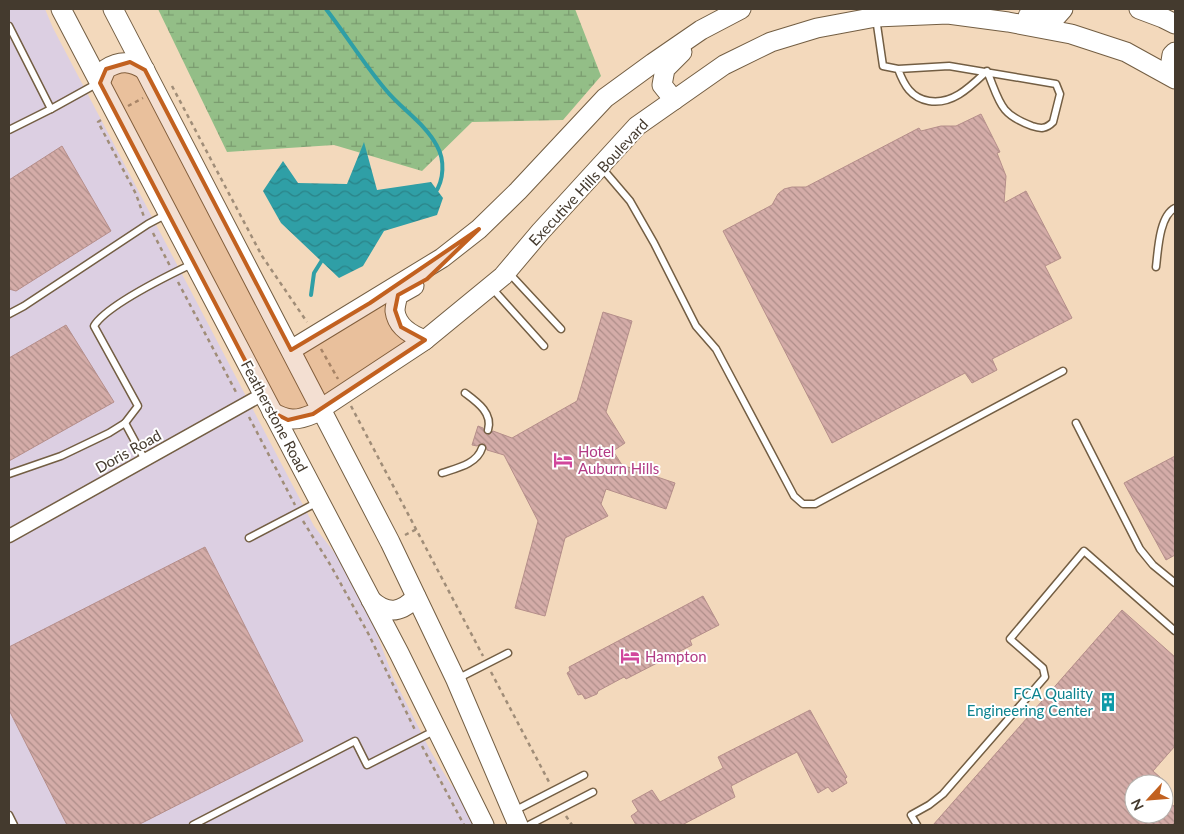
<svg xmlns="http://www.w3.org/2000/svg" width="1184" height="834" font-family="Lato,sans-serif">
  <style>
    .industrial { fill: #dccfe2 }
    .wetland { fill: url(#wetland-marsh) }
    .water { fill: url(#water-waves) }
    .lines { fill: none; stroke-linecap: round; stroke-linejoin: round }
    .stream { stroke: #2f9fa6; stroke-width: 4 }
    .building { fill: url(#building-back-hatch); stroke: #b58e8a }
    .lane-casing { stroke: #735e43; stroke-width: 9 }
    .street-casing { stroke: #735e43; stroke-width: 15 }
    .secondary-casing { stroke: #735e43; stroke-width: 21 }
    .path { stroke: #a08d78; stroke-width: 2.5; stroke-dasharray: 4 4; stroke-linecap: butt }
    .lane { stroke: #fff; stroke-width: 6 }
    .street { stroke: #fff; stroke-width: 12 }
    .secondary { stroke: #fff; stroke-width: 19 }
    .marked { fill: #c26120; fill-opacity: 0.2; stroke: #c26120; stroke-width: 4; stroke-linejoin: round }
    .labels { text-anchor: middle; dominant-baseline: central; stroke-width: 4; stroke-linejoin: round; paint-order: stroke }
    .street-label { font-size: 15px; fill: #443a2e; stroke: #fff }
    .hotel-label { font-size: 15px; fill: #b23c85; stroke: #fff; text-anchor: start }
    .culture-label { font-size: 15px; fill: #0d838f; stroke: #fff; text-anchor: end }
  </style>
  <defs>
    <pattern id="wetland-marsh" width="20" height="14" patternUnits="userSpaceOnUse" patternTransform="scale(1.25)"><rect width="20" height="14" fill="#93be87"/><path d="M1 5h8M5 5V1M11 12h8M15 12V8" fill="none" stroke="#7a9b6f"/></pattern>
    <pattern id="water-waves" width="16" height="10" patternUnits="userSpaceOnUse" patternTransform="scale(1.25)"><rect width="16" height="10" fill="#2f9fa6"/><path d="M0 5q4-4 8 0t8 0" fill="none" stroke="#2a8388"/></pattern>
    <pattern id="building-back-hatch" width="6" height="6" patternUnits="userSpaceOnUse" patternTransform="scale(1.25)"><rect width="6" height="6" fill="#d4aca8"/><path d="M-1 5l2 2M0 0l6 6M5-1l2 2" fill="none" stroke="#ae8d89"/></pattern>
  </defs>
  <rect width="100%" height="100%" fill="#f3d9bc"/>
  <path class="industrial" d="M9,9h36l8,19 261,498 23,30 31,54 25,67 38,75 19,31 9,11 16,31h-466z"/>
  <path class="wetland" d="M158,9h417l26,67 -38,44 -91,2 -50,49 -88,-26 -107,7z"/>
  <path class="water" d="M364,142l13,48 54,-8 12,16 -6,17 -53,16 -21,35 -24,12 -58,-55 -18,-32 20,-30 15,22 49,1z"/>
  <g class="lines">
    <g class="stream">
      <path d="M326,9c20,26 38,55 59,80 16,20 40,34 52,57 8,14 7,34 -2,47"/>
      <path d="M311,295l3,-22 10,-16"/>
    </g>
  </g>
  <g class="building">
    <path d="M981,114l19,38 -3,1 9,23 -2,27 22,-12 35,67 -16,8 27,52 -80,41 5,11 -25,13 -7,-10 -133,70 -109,-212 49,-26 6,-11 6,-5 8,-2h14l113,-59 2,3 20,-5h15z"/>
    <path d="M62,146l49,85 -95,60 -7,-2v-109z"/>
    <path d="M603,312l29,9 -26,91 19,31 -12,8 9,14 53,18 -9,26 -60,-20 -5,15 7,12 -43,22 -20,78 -30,-8 23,-87 -34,-66 -17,-5 -1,-4 -2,-3 -4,1 -3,2 -5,-1 6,-19 5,2 1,4 3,3 3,-1 3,-3 19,7 65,-37z"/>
    <path d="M66,325l48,77 -105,59v-103z"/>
    <path d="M1175,456v99l-9,5 -42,-77z"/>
    <path d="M205,547l98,194 -165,84h-71l-58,-115v-63z"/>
    <path d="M703,596l16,29 -29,15 2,5 -66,34 -2,-2 -26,14 -1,3 -12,5 -3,-5 -4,1 -11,-22 3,-2 -1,-4z"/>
    <path d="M1122,610l53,47v89l-22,25 15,13h-34v30h30v-17l11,10v15l-3,3h-239z"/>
    <path d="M810,710l37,67 -2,2 2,4 -15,9 -4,-5 -10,6 -21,-41 -66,34 4,11 -53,28h-46l-5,-9 7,-5 -6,-10 20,-11 8,12 63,-34 -5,-11z"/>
  </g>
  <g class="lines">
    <g class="lane-casing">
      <g id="lane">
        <path d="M876,18l7,48 15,3 51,-3 107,18 4,10 -7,28c-7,7 -12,7 -21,4 -33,-12 -32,-24 -45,-55 -16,15 -34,34 -58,30 -18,-3 -25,-16 -31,-32"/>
        <path d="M9,26l42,83"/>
        <path d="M9,130l42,-21 47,-26"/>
        <path d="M601,167l29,34 24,42 42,83 20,23 78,147 9,8h12l248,-133"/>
        <path d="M1156,267c2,-16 3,-51 19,-59"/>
        <path d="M509,273l52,56"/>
        <path d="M491,287l53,59"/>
        <path d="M9,314l15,-8 124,-82 19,-10"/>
        <path d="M465,393c12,9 28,20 23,37"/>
        <path d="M125,423l20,37"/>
        <path d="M1076,423l64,126 13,16 22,18"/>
        <path d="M442,473c15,-5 35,-9 40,-25"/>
        <path d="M9,474l52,-18 48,-23 16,-10 13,-17 -44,-80c12,-20 75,-51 98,-62"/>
        <path d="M249,538l69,-36"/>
        <path d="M457,679l51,-26"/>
        <path d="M514,811l70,-36"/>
        <path d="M9,815l5,10"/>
        <path d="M193,825l162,-84 12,24 69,-35"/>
        <path d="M529,825l64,-33"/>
        <path d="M917,825l-6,-10 18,-10 14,-11 102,-117 -2,-9 -33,-29 74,-88 91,80"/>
      </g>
    </g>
    <g class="street-casing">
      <path id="street" d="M9,536l254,-142"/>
    </g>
    <g class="secondary-casing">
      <g id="secondary">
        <path d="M61,9l338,644 85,172"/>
        <path d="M113,9l277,533 66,138 62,145"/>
        <path d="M1139,9l24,9 12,6"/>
        <path d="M1028,16l12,2h15l8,-9"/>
        <path d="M1169,74l3,-19 3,-3"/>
        <path d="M100,83l6,-14c14,-9 25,-8 39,1"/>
        <path d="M674,100l-12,-15 3,-16 17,-17"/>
        <path d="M414,286l-16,9c-1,4 -3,11 -3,16 2,16 16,24 30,29"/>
        <path d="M291,350l151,-92 37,-29 39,-38 87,-93 48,-35 48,-33 40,-21"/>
        <path d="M272,412c15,9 25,9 41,2l112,-74 78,-64 38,-45 96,-105 87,-61 47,-23 46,-14 59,-11 72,-3 60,8 63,12 55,18 49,27"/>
        <path d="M371,600c17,15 30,13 45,-3"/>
      </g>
    </g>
    <g class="path">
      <path d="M172,86l90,170 45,66"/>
      <path d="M128,106l15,-8"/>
      <path d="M101,120l-3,2 38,72 8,23"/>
      <path d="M153,233l17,33"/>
      <path d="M178,282l59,112"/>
      <path d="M321,349l17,30"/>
      <path d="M351,406l132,250"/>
      <path d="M249,417l46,88"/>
      <path d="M303,521l28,45 38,69 46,95"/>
      <path d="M405,535l12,-6"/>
      <path d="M491,672l58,110"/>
      <path d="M422,746l42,79"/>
      <path d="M566,816l6,9"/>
    </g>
    <use href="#lane" class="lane"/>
    <use href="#street" class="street"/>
    <use href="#secondary" class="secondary"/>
  </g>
  <path class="marked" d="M130,62l15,8 146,280 79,-47 109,-74 -52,50 -29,16 -3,15 6,17 24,13 -112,74 -25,6 -16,-8 -172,-329 6,-14z"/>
  <defs>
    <g id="hotel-bare" transform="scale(1.5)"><path d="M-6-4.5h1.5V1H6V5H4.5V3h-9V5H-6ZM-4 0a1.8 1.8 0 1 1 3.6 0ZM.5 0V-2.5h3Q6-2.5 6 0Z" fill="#d1479c" stroke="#fff" stroke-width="2.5" paint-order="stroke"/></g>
    <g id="building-bare" transform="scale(1.5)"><path d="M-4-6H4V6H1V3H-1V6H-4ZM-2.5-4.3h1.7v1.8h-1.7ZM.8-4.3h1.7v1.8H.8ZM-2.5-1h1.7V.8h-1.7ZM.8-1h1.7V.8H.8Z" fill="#0f9aa8" stroke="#fff" stroke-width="2.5" paint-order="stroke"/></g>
  </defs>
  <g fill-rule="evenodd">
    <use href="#hotel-bare" x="563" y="460"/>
    <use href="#hotel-bare" x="630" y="656"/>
    <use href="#building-bare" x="1108" y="702"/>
  </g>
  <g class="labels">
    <g class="street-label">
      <text transform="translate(588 182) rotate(-47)">Executive Hills Boulevard</text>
      <text transform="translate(275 416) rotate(62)">Featherstone Road</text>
      <text transform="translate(128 451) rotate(-29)">Doris Road</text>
    </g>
    <g class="hotel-label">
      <text x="578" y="451">Hotel<tspan x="578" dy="17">Auburn Hills</tspan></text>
      <text x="645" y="656">Hampton</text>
    </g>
    <g class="culture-label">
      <text x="1093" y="693">FCA Quality<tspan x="1093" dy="17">Engineering Center</tspan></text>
    </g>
  </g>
  <rect width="1184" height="834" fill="none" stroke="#443a2e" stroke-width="20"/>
  <g transform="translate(1149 799) rotate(244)"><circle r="24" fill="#ffffff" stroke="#b4b0ab"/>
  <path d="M0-4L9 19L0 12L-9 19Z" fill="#c26120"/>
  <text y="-8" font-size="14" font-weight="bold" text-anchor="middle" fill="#443a2e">N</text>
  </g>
</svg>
